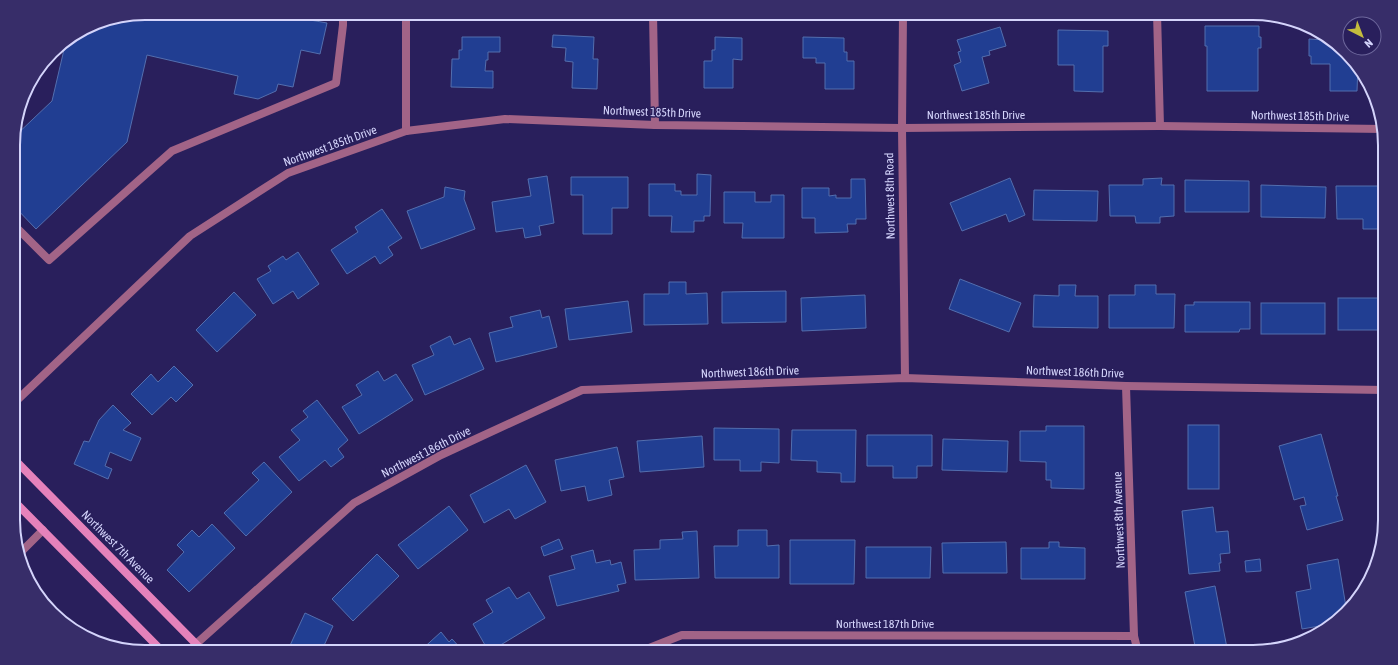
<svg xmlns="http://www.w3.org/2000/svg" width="1398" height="665" font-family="'Asap Condensed',sans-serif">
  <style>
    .building { fill: #213e92; stroke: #536eae }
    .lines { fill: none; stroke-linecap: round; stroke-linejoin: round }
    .lane { stroke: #a26487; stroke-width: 8 }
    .street { stroke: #a26487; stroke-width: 8 }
    .secondary { stroke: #e582bb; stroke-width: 8 }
    .labels { text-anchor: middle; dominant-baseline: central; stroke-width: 3; stroke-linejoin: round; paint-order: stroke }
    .street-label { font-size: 12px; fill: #d4d4fb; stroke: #291f5c }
    .rim { fill: none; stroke: #d4d4fb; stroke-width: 2 }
  </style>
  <rect width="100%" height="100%" fill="#291f5c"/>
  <g class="building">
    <path d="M145,13h167l-2,7 17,3 -7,31 -19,-4 -8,37 -15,-3 -2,7 -18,8 -24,-5 4,-18 -91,-21 -20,87 -91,87 -23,-24v-67l39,-37 14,-60 29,-18z"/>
    <path d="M1205,26h54v11h2v11h-3v43h-51v-45h-2z"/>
    <path d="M1000,27l6,19 -17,5 1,4 -8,2 7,26 -27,8 -8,-26 7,-3 -3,-10 3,-1 -4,-11z"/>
    <path d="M1058,30l50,1v15h-5v46l-29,-1v-26h-16z"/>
    <path d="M553,35l41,2 -1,22h5l-1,30 -25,-1 1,-26 -8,-1 1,-13 -14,-1z"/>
    <path d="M462,37h38v15h-12v8h-2l-1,11h8v17l-42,-1 1,-28h7v-9h3z"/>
    <path d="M715,37l27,1v22l-9,-1v29h-29v-27h8v-11h3z"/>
    <path d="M803,37l41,1v14h3v9h7v28h-29v-26h-9v-5h-13z"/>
    <path d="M1309,39l18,1 25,20v3l6,2 -1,26h-27v-27h-19v-8h-2z"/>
    <path d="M697,174l14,1 -1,41h-6v5h-10v11h-23l1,-16h-23v-32h26v7h6v4h16z"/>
    <path d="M547,176l7,47 -15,3 2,9 -16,3 -2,-10 -27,4 -4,-30 39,-6 -3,-17z"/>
    <path d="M571,177h57v31h-16v26h-29v-39h-12z"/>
    <path d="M1010,178l15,37 -16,7 -3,-8 -44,17 -12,-28z"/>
    <path d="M1162,178l-1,7h13v31l-14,1v6h-24l-1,-7h-25l-1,-31h34v-6z"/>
    <path d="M851,179h14l1,40h-10v5h-9l1,8 -33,1v-15h-13v-30h27v8l7,-1v3h15z"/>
    <path d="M1185,180l64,1v31h-64z"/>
    <path d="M1261,185l65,2 -1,31 -64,-1z"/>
    <path d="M1336,186h48v43h-21v-10h-26z"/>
    <path d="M445,187l20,4 -1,8 11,30 -54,20 -14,-38 37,-14z"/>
    <path d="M1034,190l64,1 -1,30 -64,-1z"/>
    <path d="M724,192h31v10h16v-7h13v43h-42l1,-15h-19z"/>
    <path d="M382,209l20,29 -14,9 5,8 -13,9 -5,-8 -28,18 -16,-24 27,-18 -3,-5z"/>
    <path d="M298,252l21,32 -21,15 -5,-8 -20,13 -16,-25 14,-8 -3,-5 15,-10 3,4z"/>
    <path d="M960,279l61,24 -12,29 -60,-23z"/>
    <path d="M669,282h17v12l21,-1 1,31 -64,1v-31h25z"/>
    <path d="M1059,285h17l-1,11h23v32l-65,-1 1,-32 25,1z"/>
    <path d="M1135,285h21v9h19l-1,34h-65v-33h26z"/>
    <path d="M786,291v31l-64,1v-31z"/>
    <path d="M234,292l22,23 -39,37 -21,-22z"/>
    <path d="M865,295l1,33 -64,3 -1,-33z"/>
    <rect x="1338" y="298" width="46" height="32"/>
    <path d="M628,301l4,31 -63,8 -4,-31z"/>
    <path d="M1194,302h56v27h-10l-1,3h-54v-27h9z"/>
    <rect x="1261" y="303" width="64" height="31"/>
    <path d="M540,310l2,8 7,-2 8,31 -61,15 -7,-29 24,-6 -3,-10z"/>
    <path d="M450,336l4,9 16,-7 14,31 -59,26 -13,-30 22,-10 -4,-9z"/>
    <path d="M174,366l19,19 -17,17 -5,-5 -19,18 -21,-21 20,-20 7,8z"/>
    <path d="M378,371l6,10 12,-7 17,26 -54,34 -17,-27 20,-12 -6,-10z"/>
    <path d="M317,400l31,40 -10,9 6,8 -13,10 -6,-7 -26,21 -20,-24 21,-17 -9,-10 17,-13 -5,-6z"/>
    <path d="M113,405l18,18 -8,7 18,8 -10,23 -21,-9 -5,14 7,3 -4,10 -34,-15 10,-23 5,1 10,-22z"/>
    <rect x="1188" y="425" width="31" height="64"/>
    <path d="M1046,426h38v63l-33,-1v-8h-5v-18l-26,-1v-30h26z"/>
    <path d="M714,428l65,1v34l-18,-1v9h-21v-11h-26z"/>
    <path d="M792,430h64l-1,52h-14v-9l-24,-1v-11l-26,-1z"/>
    <path d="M1321,434l17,62h-2l7,24 -36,10 -7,-24 6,-1 -2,-8 -10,3 -15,-54z"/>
    <path d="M867,435h65v31h-15v12h-24v-12h-26z"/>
    <path d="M702,436l2,31 -64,5 -3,-31z"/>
    <path d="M943,439l65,2 -1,31 -65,-2z"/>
    <path d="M617,447l7,30 -15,3 3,15 -24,6 -3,-15 -24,5 -6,-31z"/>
    <path d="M264,462l28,30 -46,44 -22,-23 35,-33 -7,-7z"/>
    <path d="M526,465l20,37 -31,17 -6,-10 -25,14 -14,-28z"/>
    <path d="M449,506l19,24 -50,39 -20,-24z"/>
    <path d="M1213,507l3,25 12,-1 2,22 -10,1 1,9h-2l1,8 -31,3 -7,-63z"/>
    <path d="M212,524l23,24 -46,44 -22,-22 17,-18 -7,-7 15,-15 7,7z"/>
    <path d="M738,530h29v16l12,-1v33h-64l-1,-32h24z"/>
    <path d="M697,531l2,47 -64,2 -1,-30 26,-1v-9l23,-1 -1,-7z"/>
    <path d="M559,539l4,10 -19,7 -3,-9z"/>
    <path d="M790,540h65l-1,44h-64z"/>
    <path d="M1006,542l1,31h-64l-1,-30z"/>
    <path d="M1049,542h10v5l26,1v31h-64v-31h28z"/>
    <path d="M866,547h65l-1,31h-64z"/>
    <path d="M593,550l3,13 14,-3 1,5 10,-3 5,21 -9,2 2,6 -62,15 -8,-30 26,-7 -4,-13z"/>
    <path d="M377,554l22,22 -46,45 -21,-22z"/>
    <path d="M1260,559l1,12 -15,1 -1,-11z"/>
    <path d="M1338,559l8,48 -15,17 -29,5 -6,-37 15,-3 -4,-24z"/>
    <path d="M1215,586l12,62 -18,4h-13l-11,-60z"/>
    <path d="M509,587l8,12 12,-7 16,26 -56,34 -16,-28 20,-12 -7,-12z"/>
    <path d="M305,613l28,13 -12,26h-34z"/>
    <path d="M441,632l8,10 3,-3 12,13h-45z"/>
  </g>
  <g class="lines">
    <g class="lane">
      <path d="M13,224l36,36 123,-109 164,-68 7,-58v-12"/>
      <path d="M21,554l1,-3 21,-21"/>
    </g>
    <g class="street">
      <path d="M406,13v118"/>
      <path d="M653,13l2,112"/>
      <path d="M903,13l-1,115 3,250"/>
      <path d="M1157,13l3,113"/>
      <path d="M1126,386l8,250 4,16"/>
      <path d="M14,403l176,-167 98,-63 118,-42 99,-12 150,6 247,3 258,-2 224,3"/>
      <path d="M196,644l158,-141 87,-48 141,-65 323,-12 221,8 259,4"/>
      <path d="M639,652l43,-17 452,1"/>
    </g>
    <g class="secondary">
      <path d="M14,459l190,193"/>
      <path d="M14,501l149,151"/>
    </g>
  </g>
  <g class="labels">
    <g class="street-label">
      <text transform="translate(652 112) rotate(2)">Northwest 185th Drive</text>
      <text x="976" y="115">Northwest 185th Drive</text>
      <text transform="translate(1300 116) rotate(1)">Northwest 185th Drive</text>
      <text transform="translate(330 146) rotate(-20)">Northwest 185th Drive</text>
      <text transform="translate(890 196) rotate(-91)">Northwest 8th Road</text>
      <text transform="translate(750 372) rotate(-2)">Northwest 186th Drive</text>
      <text transform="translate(1075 372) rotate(2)">Northwest 186th Drive</text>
      <text transform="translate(426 452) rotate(-27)">Northwest 186th Drive</text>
      <text transform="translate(1119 520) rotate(-92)">Northwest 8th Avenue</text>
      <text transform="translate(118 547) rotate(45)">Northwest 7th Avenue</text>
      <text x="885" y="624">Northwest 187th Drive</text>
    </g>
  </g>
  <path d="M0 0H1398V665H0ZM145 20H1253A125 125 0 0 1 1378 145V520A125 125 0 0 1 1253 645H145A125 125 0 0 1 20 520V145A125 125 0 0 1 145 20Z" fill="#372d69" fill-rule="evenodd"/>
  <path class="rim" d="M145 20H1253A125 125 0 0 1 1378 145V520A125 125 0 0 1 1253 645H145A125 125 0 0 1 20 520V145A125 125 0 0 1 145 20Z"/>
  <g transform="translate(1362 36) rotate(138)"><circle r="19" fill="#291f5c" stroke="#6d679c"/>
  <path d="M0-3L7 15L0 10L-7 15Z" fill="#c4bc3d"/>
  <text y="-6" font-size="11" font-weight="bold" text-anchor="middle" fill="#d4d4fb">N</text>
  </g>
</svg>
